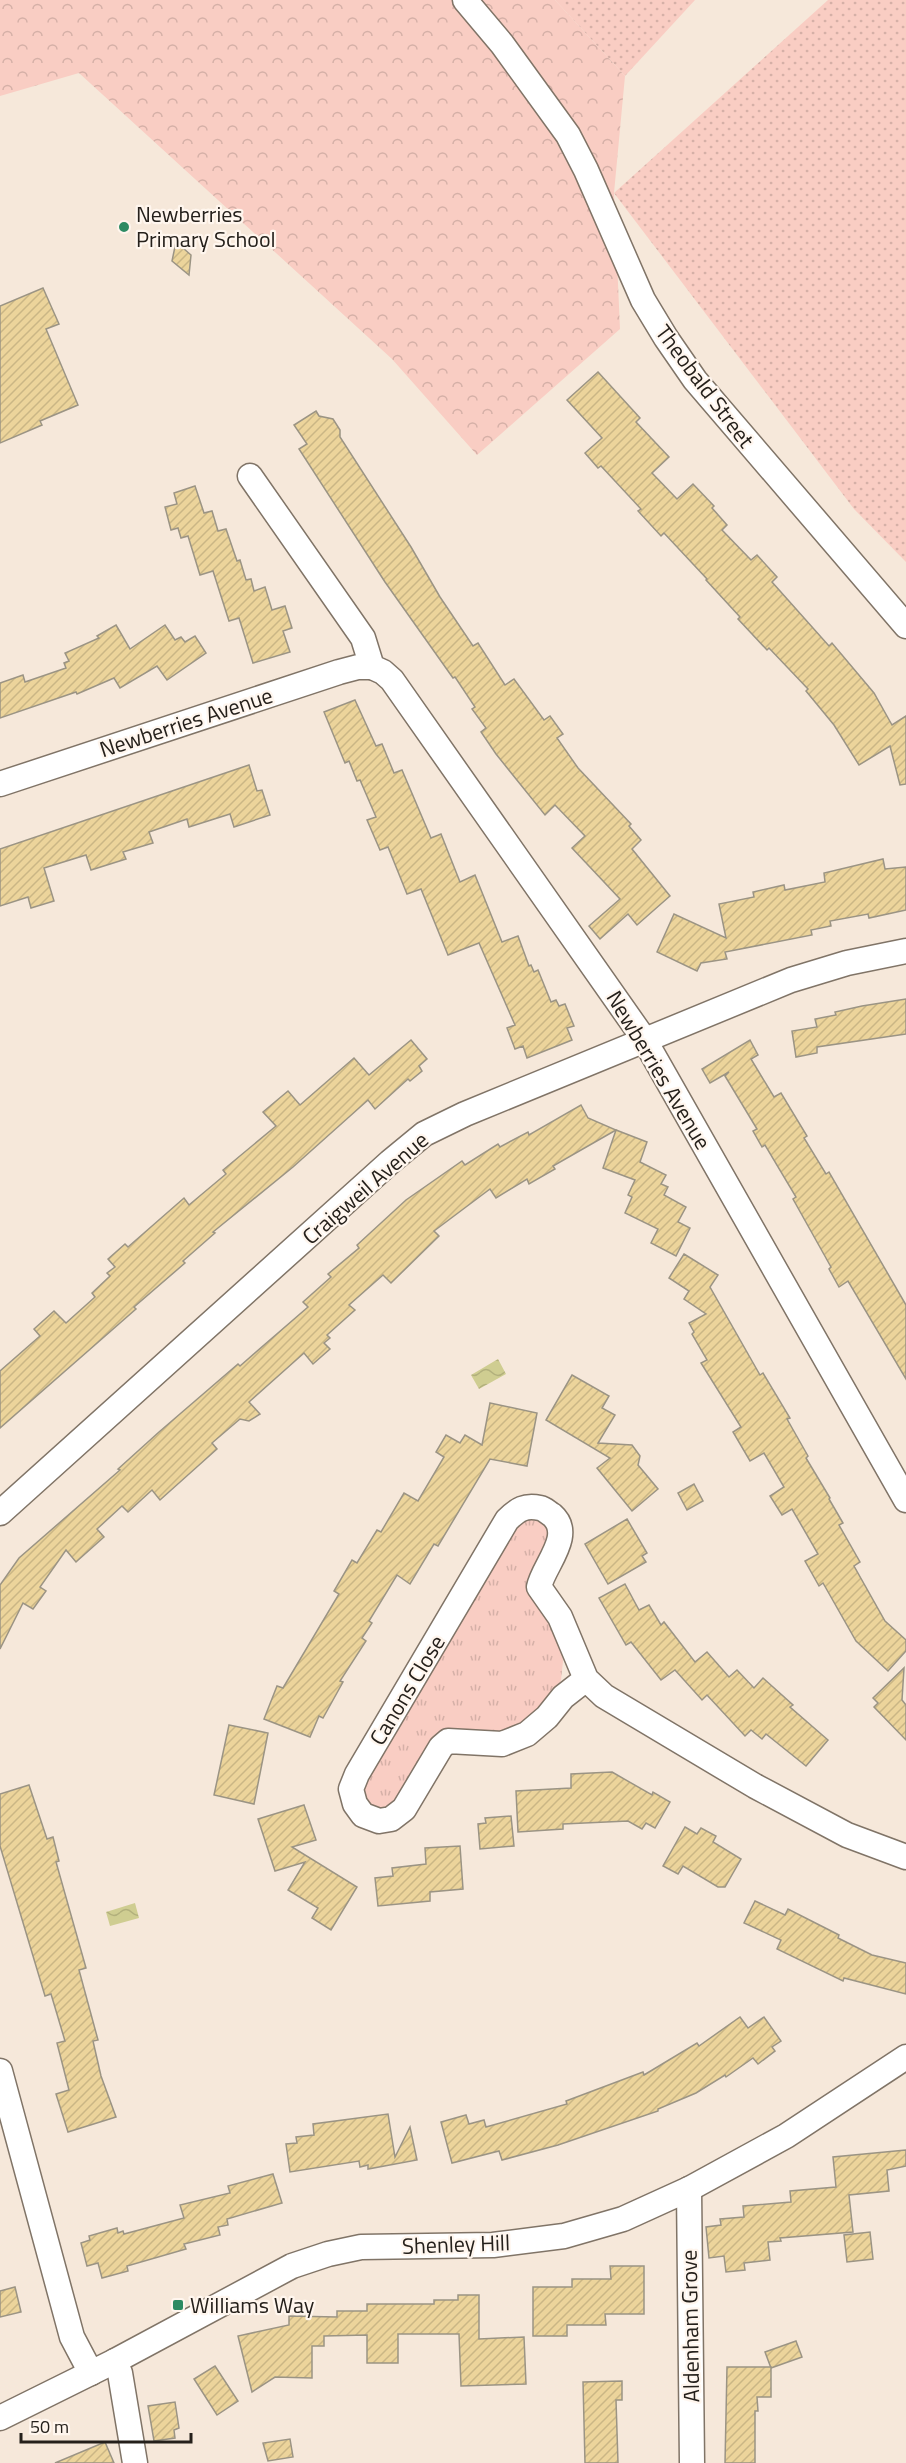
<svg xmlns="http://www.w3.org/2000/svg" width="906" height="2463" font-family="'Titillium Web',sans-serif">
  <style>
    .grass { fill: url(#grass-dots) }
    .forest { fill: url(#forest-crowns) }
    .park { fill: url(#park-tufts) }
    .water { fill: url(#water-waves) }
    .building { fill: url(#building-hatch); stroke: #9b9484; stroke-width: 1.5 }
    .lines { fill: none; stroke-linecap: round; stroke-linejoin: round }
    .minor-casing { stroke: #807467; stroke-width: 27 }
    .minor { stroke: #fff; stroke-width: 24 }
    .poi-dot { fill: #2d8b63; stroke: #fff6ee; stroke-width: 2 }
    .labels { text-anchor: middle; dominant-baseline: central; stroke-width: 4.5; stroke-linejoin: round; paint-order: stroke }
    .poi-label { font-size: 22px; fill: #25201b; stroke: #fff6ee; text-anchor: start }
    .street-label { font-size: 22px; fill: #25201b; stroke: #fff6ee }
  </style>
  <defs>
    <pattern id="grass-dots" width="8" height="8" patternUnits="userSpaceOnUse" patternTransform="scale(1.5)"><rect width="8" height="8" fill="#f9cdc3"/><path d="M2 2h.1M6 6h.1" fill="none" stroke="#d5b0a7" stroke-width="1.8" stroke-linecap="round"/></pattern>
    <pattern id="forest-crowns" width="20" height="18" patternUnits="userSpaceOnUse" patternTransform="scale(1.5)"><rect width="20" height="18" fill="#f9cdc3"/><path d="M2 6a3 3 0 1 1 6 0M12 15a3 3 0 1 1 6 0" fill="none" stroke="#d5b0a7"/></pattern>
    <pattern id="park-tufts" width="24" height="20" patternUnits="userSpaceOnUse" patternTransform="scale(1.5)"><rect width="24" height="20" fill="#f9cdc3"/><path d="M3 7l-1-3M5 7V3M7 7l1-3M15 17l-1-3M17 17v-4M19 17l1-3" fill="none" stroke="#d5b0a7"/></pattern>
    <pattern id="water-waves" width="16" height="10" patternUnits="userSpaceOnUse" patternTransform="scale(1.5)"><rect width="16" height="10" fill="#cfcd91"/><path d="M0 5q4-4 8 0t8 0" fill="none" stroke="#b2b07c"/></pattern>
    <pattern id="building-hatch" width="6" height="6" patternUnits="userSpaceOnUse" patternTransform="scale(1.5)"><rect width="6" height="6" fill="#ecd49b"/><path d="M-1 1l2-2M0 6l6-6M5 7l2-2" fill="none" stroke="#cab685"/></pattern>
  </defs>
  <rect width="100%" height="100%" fill="#f6e8da"/>
  <g class="grass">
    <path d="M555,0h140l-70,76z"/>
    <path d="M828,0h78v562l-52,-53 -240,-316z"/>
  </g>
  <path class="forest" d="M0,0h555l70,76 -11,117 6,136 -143,126 -85,-96 -313,-286 -79,23z"/>
  <path class="park" d="M535,1515l17,18 -19,43 28,62 2,23 -2,19 -10,22 -12,14 -44,19 -44,-5 -56,76 -8,6 -23,-7 -4,-22 153,-258z"/>
  <g class="water">
    <path d="M498,1359l8,15 -27,15 -8,-14z"/>
    <path d="M135,1903l4,15 -29,8 -4,-14z"/>
  </g>
  <g class="building">
    <path d="M176,242l15,13 -2,20 -17,-14z"/>
    <path d="M43,288l16,36 -13,5 32,76 -38,16 2,4 -42,18v-137z"/>
    <path d="M598,372l42,46 -4,4 33,35 -17,16 25,26 16,-15 21,22 -2,2 15,17 -5,5 29,30 6,-5 20,22 -5,5 57,64 3,-3 42,50 18,32 14,-9v68l-6,1 -10,-39 -31,19 -25,-40 -28,-34 2,-2 -39,-41 -2,2 -29,-31 2,-2 -34,-37 1,-1 -43,-46 -3,3 -23,-25 3,-2 -40,-43 -3,2 -13,-15 17,-15 -35,-38z"/>
    <path d="M316,411l3,5 14,3 7,11v7l71,110 29,50 33,49 5,-3 27,42 9,-6 30,41 6,-4 13,18 -6,4 21,30 53,56 -2,2 12,14 -9,9 38,47 -33,29 -9,-11 -28,25 -11,-13 31,-27 -48,-51 13,-12 -30,-31 -10,10 -49,-61 -15,-22 5,-4 -14,-19 3,-2 -20,-30 -2,1 -68,-96 -86,-133 8,-5 -13,-19z"/>
    <path d="M195,486l9,27 8,-2 6,20 8,-2 11,32 3,-1 6,20 5,-1 3,12 11,-4 7,23 13,-4 7,22 -9,3 7,21 -37,11 -14,-45 -10,3 -16,-50 -13,4 -12,-39 -7,2 -3,-10 -7,2 -6,-23 12,-3 -3,-11z"/>
    <path d="M116,625l14,24 35,-24 10,15 6,-3 4,5 10,-6 11,17 -39,27 -10,-14 -37,22 -6,-10 -37,16 -1,-2 -76,26v-35l23,-8 2,7 41,-14 -2,-5 5,-2 -4,-8 34,-15 -2,-2z"/>
    <path d="M355,700l21,46 6,-2 12,29 8,-3 29,68 10,-4 19,48 15,-7 27,67 16,-6 11,30 2,-1 3,7 4,-2 13,32 5,-2 3,6 6,-2 9,22 -7,2 5,12 -45,18 -4,-12 -8,3 -8,-21 8,-3 -36,-82 -31,12 -27,-66 -14,5 -19,-47 -8,3 -13,-30 9,-3 -16,-37 -3,1 -8,-20 -4,2 -21,-51z"/>
    <path d="M249,765l8,26 5,-1 8,25 -36,12 -4,-13 -41,13 -2,-8 -38,13 4,11 -30,9 3,7 -35,11 -5,-15 -42,13 10,33 -23,7 -3,-11 -28,9v-57z"/>
    <path d="M883,859l2,10 21,-2v43l-37,8 -1,-4 -38,7 1,5 -20,4 1,5 -87,17 2,7 -26,4 -4,8 -40,-19 17,-38 52,24 -7,-34 35,-7 -1,-5 31,-7 1,5 40,-8 -1,-9z"/>
    <path d="M906,999v35l-89,13v6l-21,4 -4,-26 25,-4 -2,-8 21,-4 -1,-3 27,-6z"/>
    <path d="M411,1040l16,19 -8,7 3,5 -12,10 -2,-2 -33,30 -7,-9 -75,67 -80,65 2,1 -32,28 2,2 -51,44 2,2 -136,119v-57l40,-35 -6,-7 20,-18 12,12 29,-26 -3,-4 18,-17 -3,-3 8,-6 -7,-8 17,-15 3,3 56,-49 5,7 37,-31 -3,-4 53,-44 -13,-14 25,-21 12,14 54,-47 15,17z"/>
    <path d="M750,1040l8,15 -7,4 23,38 7,-4 26,43 -3,2 22,36 3,-2 77,133v74l-58,-98 -9,6 -10,-18 2,-2 -38,-68 3,-2 -31,-52 -3,2 -9,-16 4,-2 -32,-53 4,-4 -19,11 -8,-14z"/>
    <path d="M581,1105l7,13 28,12 -63,36 2,3 -26,15 -2,-5 -31,19 -6,-9 -56,42 5,5 -48,47 -8,-8 -34,30 6,5 -28,25 3,3 -6,5 6,6 -17,15 -9,-11 -55,49 11,12 -11,7 -9,-2 -28,24 5,6 -57,51 -8,-10 -24,22 -6,-6 -25,23 7,8 -28,25 -10,-12 -26,37 6,4 -13,18 -10,-6 -23,46v-64l19,-27 101,-88 -2,-1 41,-37 79,-68 2,2 68,-59 -5,-5 28,-25 -3,-3 31,-26 -2,-3 49,-45 56,-39 3,4 33,-21 2,3 28,-15 1,3z"/>
    <path d="M616,1130l31,12 -7,20 26,13 -5,9 7,3 -4,8 22,12 -8,15 12,6 -14,28 -25,-13 7,-14 -33,-16 7,-16 -4,-2 7,-15 -32,-12z"/>
    <path d="M684,1254l34,21 -8,12 50,88 3,-2 27,45 -3,1 21,37 -2,2 24,40 -1,1 14,24 -4,2 21,37 -6,4 31,55 21,19v11l-18,20 -32,-30 -33,-58 -4,3 -14,-25 13,-7 -26,-45 -10,6 -12,-19 14,-9 -20,-34 -14,8 -17,-29 8,-5 -40,-64 6,-3 -15,-26 2,-2 -5,-9 17,-9 -22,-15 5,-8 -20,-13z"/>
    <path d="M572,1375l37,21 -7,12 13,7 -17,28 34,2 8,11 -2,9 20,24 -26,22 -35,-43 13,-10 -64,-38z"/>
    <path d="M490,1403l47,10 -10,53 -37,-7 -52,87 -4,-2 -24,40 -13,-9 -28,46 3,2 -10,15 4,3 -26,40 3,1 -20,36 -4,-2 -9,21 -46,-18 13,-33 6,2 56,-94 -5,-3 18,-31 5,3 20,-33 4,2 23,-39 14,8 26,-44 -8,-5 10,-17 14,8 5,-8 17,10z"/>
    <path d="M694,1484l9,17 -16,9 -9,-17z"/>
    <path d="M627,1519l20,34 -5,3 4,6 -38,22 -23,-40z"/>
    <path d="M625,1584l14,26 10,-5 12,20 3,-3 31,40 12,-10 22,25 8,-7 17,18 9,-10 30,27 -3,2 38,33 -22,26 -40,-32 -4,5 -11,-9 -6,6 -38,-41 -5,5 -27,-30 -14,10 -30,-38 -5,3 -27,-47z"/>
    <path d="M904,1668l-2,32 4,5v35l-32,-33 4,-4 -5,-5z"/>
    <path d="M229,1725l39,8 -14,71 -40,-9z"/>
    <path d="M612,1772l40,23 1,-3 17,10 -15,26 -9,-5 -4,6 -14,-8 -65,3v5l-45,3 -2,-41 55,-3v-14z"/>
    <path d="M29,1785l18,54 6,-2 6,24 -3,1 30,106 -7,2 19,70 -5,1 8,35 15,41 -48,15 -12,-38 13,-4 -12,-47 8,-2 -14,-47 -6,2 -45,-150v-52z"/>
    <path d="M304,1805l12,35 -24,7 65,40 -26,43 -19,-12 6,-10 -30,-18 17,-28 -30,9 -17,-52z"/>
    <path d="M511,1816l3,30 -34,3 -2,-25 8,-1 -1,-5z"/>
    <path d="M685,1827l12,7 4,-6 15,8 -3,6 28,17 -16,28h-7l-35,-21 -5,8 -15,-8z"/>
    <path d="M460,1846l3,43 -33,3v9l-52,5 -3,-28 18,-2 -1,-8 34,-4 -1,-16z"/>
    <path d="M755,1901l30,14 3,-6 51,26 -1,3 34,17 34,8v31l-62,-16 -1,3 -66,-32 4,-9 -37,-17z"/>
    <path d="M740,2017l8,11 16,-11 17,24 -9,6 3,4 -17,13 -5,-6 -27,19 -1,-2 -29,18 -38,16v2l-100,34 -56,15 -3,-9 -47,12 -11,-41 25,-7 3,9 15,-4 2,7 81,-23 -1,-3 77,-29 1,3 53,-32 2,3z"/>
    <path d="M388,2114l7,43 15,-30 7,33 -49,9v-4l-8,2 -1,-6 -69,11 -4,-28 11,-1 -1,-6 18,-2 -1,-11z"/>
    <path d="M906,2150v16l-19,4 2,21 -40,4 4,37 -73,6 1,3 -13,1 2,18 -26,3 1,7 -19,2 -2,-16 -15,2 -3,-31 15,-2 -1,-6 24,-2 -1,-11 48,-4 -1,-11 46,-4 -3,-30z"/>
    <path d="M273,2174l9,29 -55,16 1,6 -10,2 2,8 -36,9 2,5 -59,17 1,5 -26,7 -4,-15 -11,3 -6,-23 9,-3 -1,-4 28,-8 1,5 5,-2 1,3 60,-16 -4,-13 50,-12 -2,-7z"/>
    <path d="M870,2232l3,27 -26,3 -3,-27z"/>
    <path d="M610,2266h34v48h-39l1,11h-39v11h-34v-49h39v-8h39z"/>
    <path d="M15,2287l6,25 -21,5v-26z"/>
    <path d="M458,2295h21v44l45,-2 2,47 -65,2 -2,-52h-61v29h-31v-28l-43,1v10h-12v32l-37,-1 -23,15 -14,-56 51,-11v-9l48,1v-6h30v-7h67v-4h24z"/>
    <path d="M796,2341l6,16 -31,11 -6,-16z"/>
    <path d="M215,2366l23,35 -21,14 -23,-36z"/>
    <path d="M727,2367h44v30h-14l1,14h-3v52h-30z"/>
    <path d="M622,2381v19h-6l2,63h-33l-2,-81z"/>
    <path d="M175,2402l4,26 -5,2 1,8 -21,3 -6,-35z"/>
    <path d="M290,2439l3,18 -25,4 -5,-18z"/>
    <path d="M105,2442l9,21h-59z"/>
  </g>
  <g class="lines">
    <g class="minor-casing">
      <g id="minor">
        <path d="M465,0l37,44 66,91 18,35 57,130 23,38 29,42 211,246"/>
        <path d="M250,476l113,162 9,29 11,5 9,8 252,359 262,461"/>
        <path d="M0,784l339,-112 19,-5h14"/>
        <path d="M0,1513l390,-351 34,-28 41,-20 326,-134 56,-17 59,-12"/>
        <path d="M586,1679l-23,18 -16,20 -20,17 -25,10 -54,-3 -7,6 -37,62 -13,10 -12,2 -16,-6 -8,-11 -4,-15 6,-15 150,-254c11,-11 18,-15 33,-12 5,1 7,4 12,7 23,20 -9,51 -13,72l21,30 26,62 18,17 151,90 92,49 59,22"/>
        <path d="M0,2071l72,266 19,36"/>
        <path d="M689,2189l3,274"/>
        <path d="M115,2361l5,12 15,90"/>
        <path d="M0,2418l115,-57 177,-95 36,-12 33,-7 132,-2 71,-9 59,-17 66,-30 97,-53 120,-79"/>
      </g>
    </g>
    <use href="#minor" class="minor"/>
  </g>
  <g class="poi-dot">
    <circle cx="124" cy="227" r="6"/>
    <rect x="172" y="2299" width="12" height="12" rx="3"/>
  </g>
  <g class="labels">
    <g class="poi-label">
      <text x="136" y="214">Newberries<tspan x="136" dy="25">Primary School</tspan></text>
      <text x="190" y="2305">Williams Way</text>
    </g>
    <g class="street-label">
      <text transform="translate(705 386) rotate(53)">Theobald Street</text>
      <text transform="translate(186 722) rotate(-18)">Newberries Avenue</text>
      <text transform="translate(659 1070) rotate(59)">Newberries Avenue</text>
      <text transform="translate(365 1188) rotate(-41)">Craigweil Avenue</text>
      <text transform="translate(407 1690) rotate(-59)">Canons Close</text>
      <text transform="translate(456 2244) rotate(-2)">Shenley Hill</text>
      <text transform="translate(690 2326) rotate(-91)">Aldenham Grove</text>
    </g>
  </g>
  <path d="M21 2433v9h170v-9" fill="none" stroke="#25201b" stroke-width="3"/>
  <text x="30" y="2433" font-size="18" fill="#25201b" stroke="#fff6ee" stroke-width="4.5" paint-order="stroke">50 m</text>
</svg>
